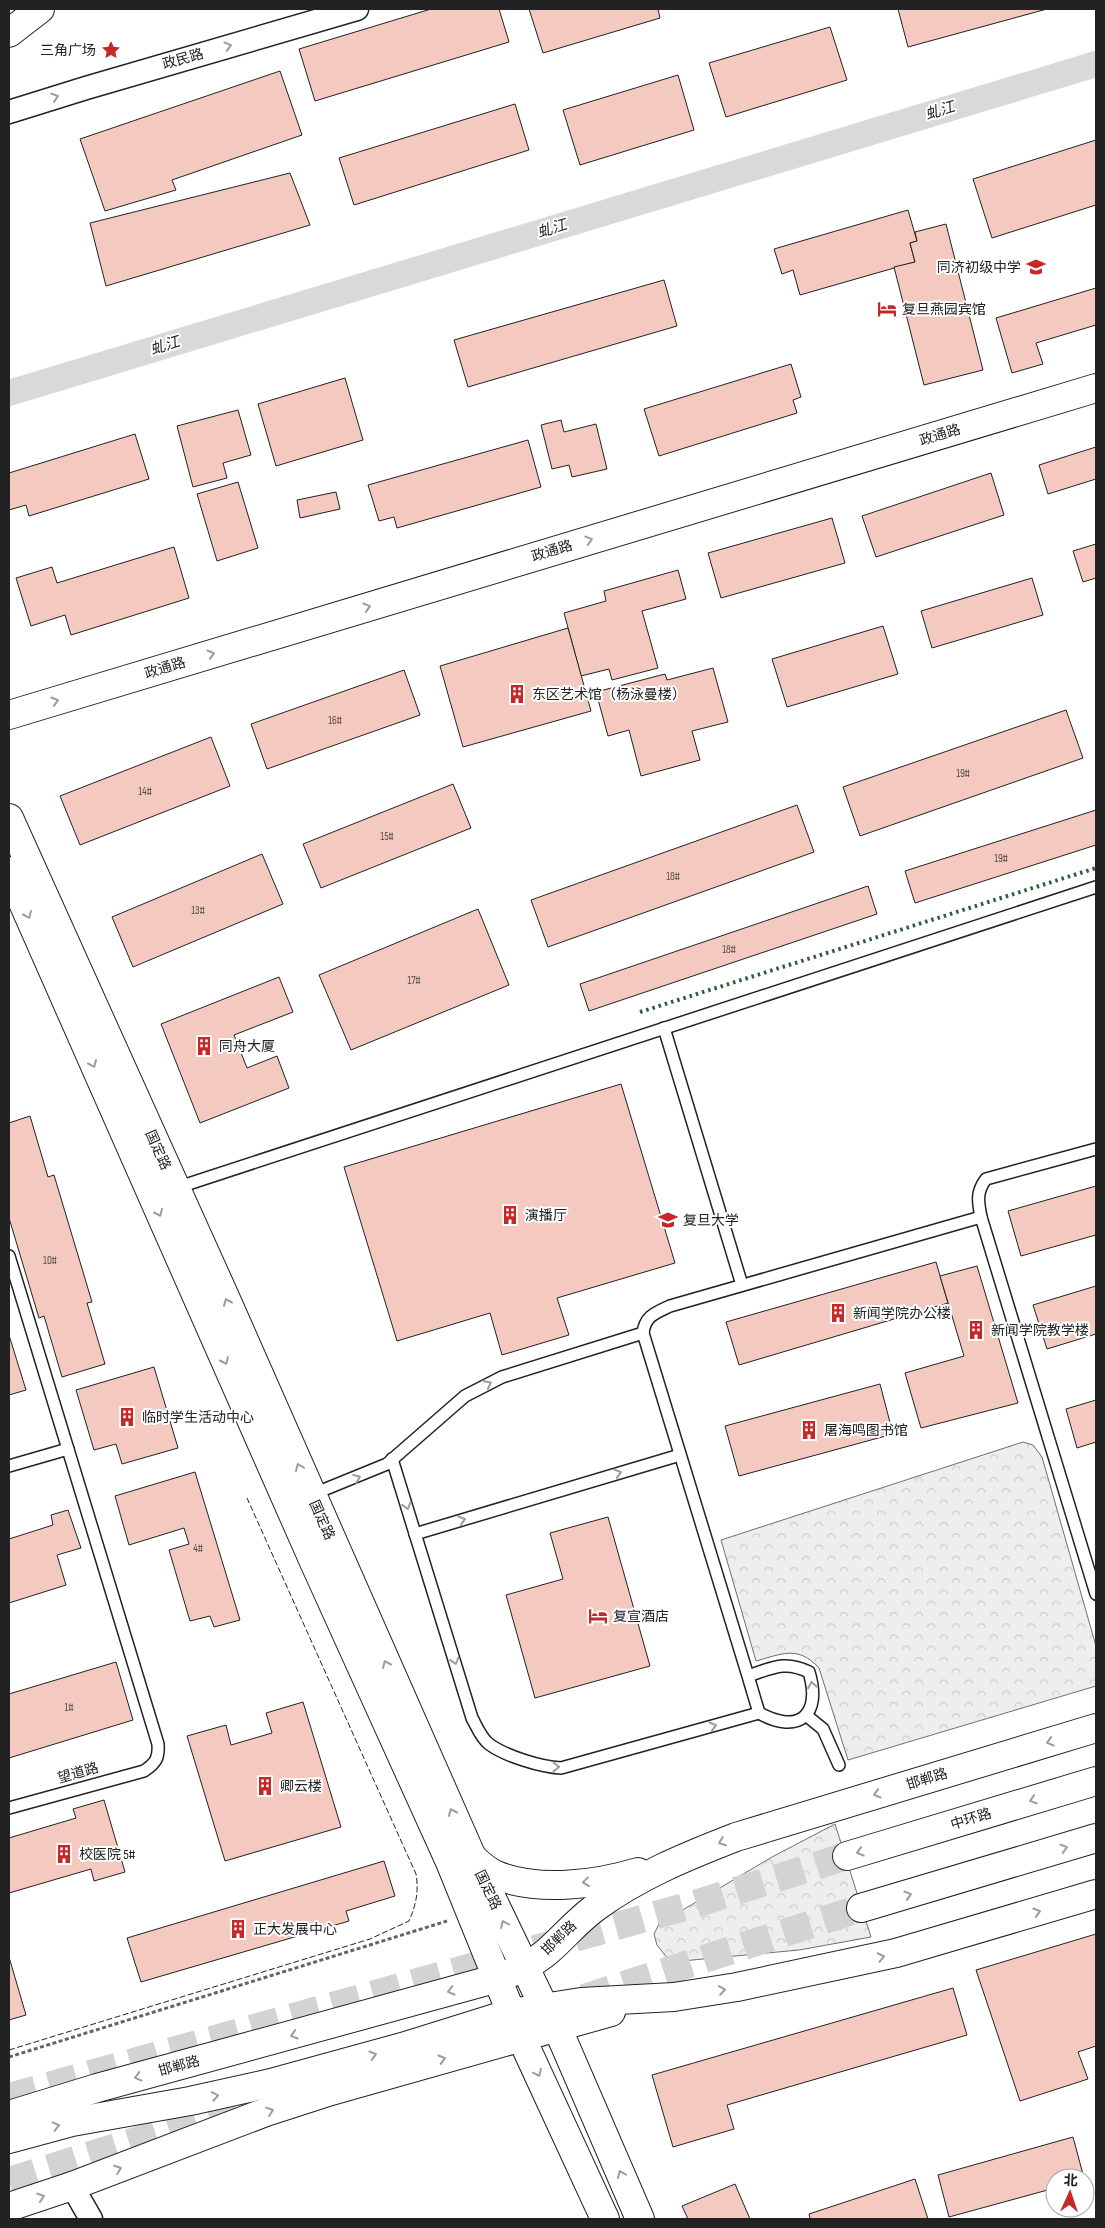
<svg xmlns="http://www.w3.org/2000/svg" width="1105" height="2228" font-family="'Sofia Sans Condensed','Noto Sans SC',sans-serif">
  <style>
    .park { fill: url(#park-crowns); stroke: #6f6f6f }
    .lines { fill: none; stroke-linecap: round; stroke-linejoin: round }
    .canal { stroke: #d9d9d9; stroke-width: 26 }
    .building { fill: #f3c9c0; stroke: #222 }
    .highway-tunnel { stroke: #d3d3d3; stroke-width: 28; stroke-dasharray: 28 14; stroke-linecap: butt }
    .lane-casing { stroke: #222; stroke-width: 14 }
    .street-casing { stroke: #222; stroke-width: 25 }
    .secondary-casing { stroke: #222; stroke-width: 30 }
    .primary-casing { stroke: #222; stroke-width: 30 }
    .highway-casing { stroke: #222; stroke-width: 30 }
    .path { stroke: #646464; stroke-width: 3; stroke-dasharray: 4 2.5; stroke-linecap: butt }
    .lane { stroke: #fff; stroke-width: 11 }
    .street { stroke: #fff; stroke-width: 22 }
    .secondary { stroke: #fff; stroke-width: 28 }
    .primary { stroke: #fff; stroke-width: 28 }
    .highway { stroke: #fff; stroke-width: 28 }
    .hedge { stroke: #2f5e38; stroke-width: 4; stroke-dasharray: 2.5 4; stroke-linecap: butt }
    .fence { stroke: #222; stroke-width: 1; stroke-dasharray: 6 2.5; stroke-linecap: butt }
    .oneway { stroke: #9c9c9c }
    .labels { text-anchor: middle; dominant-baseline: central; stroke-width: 4; stroke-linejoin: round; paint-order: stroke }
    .number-label { font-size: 11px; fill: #564c4a }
    .poi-label { font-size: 14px; fill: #222; stroke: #fff; text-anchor: start }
    .street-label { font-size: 14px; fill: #222; stroke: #fff }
    .water-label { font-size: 15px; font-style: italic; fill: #222; stroke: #fff }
  </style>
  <defs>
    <pattern id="park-crowns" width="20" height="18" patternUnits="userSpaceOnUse" patternTransform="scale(1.25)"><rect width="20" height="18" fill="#eee"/><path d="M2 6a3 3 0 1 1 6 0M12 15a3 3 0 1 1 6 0" fill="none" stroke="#ccc"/></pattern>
  </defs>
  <rect width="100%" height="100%" fill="#fff"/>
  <g class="park">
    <path d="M1023,1442l10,3 9,12 54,189v40l-248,74 -29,-92c-21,-23 -37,-14 -63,-7l-35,-121z"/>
    <path d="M835,1824l36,113 -72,13 -117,11 -14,-2 -11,-14 -3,-11 5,-10 113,-67z"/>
  </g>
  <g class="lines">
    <path class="canal" d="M9,393l1087,-329"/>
  </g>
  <g class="building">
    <path d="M431,9h68l10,33 -194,59 -16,-52z"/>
    <path d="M529,9h129l2,9 -117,35z"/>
    <path d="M898,9h149l-139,38z"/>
    <path d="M830,27l17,53 -121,37 -17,-54z"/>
    <path d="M280,71l22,64 -130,45 4,10 -71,21 -25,-72z"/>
    <path d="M678,75l16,55 -114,35 -17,-55z"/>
    <path d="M515,104l14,46 -175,55 -15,-47z"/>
    <path d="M1096,140v65l-104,33 -19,-59z"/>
    <path d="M290,173l20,52 -204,61 -16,-63z"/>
    <path d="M908,210l9,31 -7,2 5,19 -115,33 -7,-25 -11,4 -8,-25z"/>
    <path d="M946,224l37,146 -59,15 -30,-118 21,-5 -5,-19 7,-2 -2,-9z"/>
    <path d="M664,280l13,46 -209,61 -14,-47z"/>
    <path d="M1096,288v37l-60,18 7,21 -31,9 -16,-55z"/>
    <path d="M791,364l10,33 -8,3 4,13 -138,43 -15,-47z"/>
    <path d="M345,378l18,62 -87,26 -18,-62z"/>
    <path d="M238,410l13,45 -28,8 4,15 -34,9 -16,-61z"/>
    <path d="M561,420l3,12 32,-8 11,45 -35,8 -3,-12 -17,4 -11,-44z"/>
    <path d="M135,434l14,45 -120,37 -3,-11 -17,5v-37z"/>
    <path d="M528,440l13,47 -144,41 -3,-11 -15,4 -11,-36z"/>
    <path d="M1096,447v32l-48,15 -9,-29z"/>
    <path d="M991,473l13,42 -128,42 -14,-41z"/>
    <path d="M238,482l20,66 -41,13 -20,-67z"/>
    <path d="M336,492l4,17 -40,9 -3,-18z"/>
    <path d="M832,518l13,45 -124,35 -13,-45z"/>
    <path d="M1096,544v34l-13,4 -10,-31z"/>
    <path d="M174,547l15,51 -118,37 -6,-20 -34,11 -15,-48 36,-11 5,16z"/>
    <path d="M678,570l8,29 -44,12 16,57 -46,12 -3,-11 -28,7 -17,-63 42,-12 -2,-10z"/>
    <path d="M1032,578l11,37 -111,33 -11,-37z"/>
    <path d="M883,626l15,48 -111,33 -15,-48z"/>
    <path d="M568,628l23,83 -128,36 -23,-81z"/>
    <path d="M713,668l15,54 -36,9 8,29 -59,16 -12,-46 -21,6 -12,-44 69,-18 2,6z"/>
    <path d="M404,670l16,45 -153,54 -16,-45z"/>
    <path d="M1066,710l17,48 -223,78 -17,-49z"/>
    <path d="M211,737l19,49 -150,59 -20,-49z"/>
    <path d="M453,784l18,44 -150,60 -18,-44z"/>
    <path d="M797,805l17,47 -266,95 -17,-47z"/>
    <path d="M1096,810v35l-181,58 -10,-32z"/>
    <path d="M262,854l21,50 -150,63 -21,-50z"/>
    <path d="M868,886l9,28 -288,97 -9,-27z"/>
    <path d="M478,909l31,76 -158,65 -32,-75z"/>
    <path d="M279,977l14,35 -59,23 13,33 30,-12 12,32 -89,35 -39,-99z"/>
    <path d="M621,1084l54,179 -118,35 12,37 -67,20 -12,-42 -93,28 -53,-174z"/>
    <path d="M30,1116l18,61 6,-2 38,127 -5,1 18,61 -43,13 -18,-61 -5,2 -30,-100v-95z"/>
    <path d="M1096,1186v49l-75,21 -13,-45z"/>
    <path d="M936,1262l12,41 -209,62 -13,-43z"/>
    <path d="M977,1266l41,137 -97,25 -16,-55 59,-17 -24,-80z"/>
    <path d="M1096,1286v48l-49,15 -14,-44z"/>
    <path d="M9,1335l17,55 -17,5z"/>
    <path d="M154,1367l24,81 -56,16 -6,-20 -22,6 -18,-60z"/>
    <path d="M880,1384l13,50 -154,42 -14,-50z"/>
    <path d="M1096,1400v42l-19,6 -11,-39z"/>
    <path d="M195,1472l45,148 -26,7 -4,-11 -20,5 -21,-71 20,-6 -5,-16 -55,17 -14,-49z"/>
    <path d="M68,1510l13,38 -24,7 9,30 -57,18v-64l44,-14 -2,-10z"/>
    <path d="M608,1517l42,149 -115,32 -29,-103 57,-16 -13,-46z"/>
    <path d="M116,1662l17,58 -124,38v-64z"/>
    <path d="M303,1702l38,125 -116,34 -38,-125 39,-11 5,20 41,-12 -6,-20z"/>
    <path d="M104,1800l21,72 -31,9 -3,-12 -82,24v-55l67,-20 -3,-9z"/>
    <path d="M384,1861l11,35 -49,15 3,10 -208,61 -14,-44z"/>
    <path d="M1096,1934v112l-18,6 10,27 -68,22 -44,-131z"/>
    <path d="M9,1957l17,58 -17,5z"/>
    <path d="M953,1988l14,47 -240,70 7,24 -61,18 -21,-72z"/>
    <path d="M1073,2137l11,41h-29v10l-106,29 -11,-42z"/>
    <path d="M915,2179l13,40h-118l-1,-5z"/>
    <path d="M735,2184l15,35h-62l-6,-13z"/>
  </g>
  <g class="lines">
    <g class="highway-tunnel">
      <path d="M584,1998l277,-90"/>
      <path d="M9,2097l686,-193 152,-48"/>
      <path d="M9,2181l256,-81"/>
    </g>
    <g class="lane-casing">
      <g id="lane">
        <path d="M664,1028l78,257"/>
        <path d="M1096,1149l-110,30c-10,13 -8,23 -5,38l115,377"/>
        <path d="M176,1188l920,-301"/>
        <path d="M9,1256l149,488c1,14 -2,19 -14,27l-135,37"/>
        <path d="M392,1459l80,259c5,9 9,20 17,26 16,12 52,23 72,24l198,-55"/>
        <path d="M9,1466l59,-17"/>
        <path d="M311,1495l76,-31 78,-68 37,-19 141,-44"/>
        <path d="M415,1534l265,-79"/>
        <path d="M748,1676c24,-8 37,-16 61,-4 13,43 -10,63 -50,41l-11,-37 -105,-343c2,-17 12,-20 27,-27l311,-89"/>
        <path d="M807,1716l16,13 16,36"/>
      </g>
    </g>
    <g class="street-casing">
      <g id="street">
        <path d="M9,112l77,-24 271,-79"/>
        <path d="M72,2186l19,33"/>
      </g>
    </g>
    <g class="secondary-casing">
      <g id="secondary">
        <path d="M9,33l31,-24"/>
        <path d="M9,715l1087,-327"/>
        <path d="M9,818l216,479 247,560 72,150 13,20 83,192"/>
        <path d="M9,871l305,691 136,300 71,175 84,182"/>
      </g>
    </g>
    <g class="primary-casing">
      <g id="primary">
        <path d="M472,1857c7,7 15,14 24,18 42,17 99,10 142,-3"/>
        <path d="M9,2115l88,-27 401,-110c18,-7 35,-14 50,-27 17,-15 30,-31 48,-44 42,-31 91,-51 140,-70l360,-109"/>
        <path d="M9,2139l63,-17 118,-21 81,-18 131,-36 109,-34 70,-11 93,-5 63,-10 159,-34 200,-59"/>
        <path d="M72,2186l194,-74 65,-21 280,-79"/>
      </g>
    </g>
    <g class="highway-casing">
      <g id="highway">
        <path d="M847,1856l249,-75"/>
        <path d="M861,1908l235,-70"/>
        <path d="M9,2207l63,-21"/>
      </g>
    </g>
    <path class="path" d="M9,2057l438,-136"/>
    <use href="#lane" class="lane"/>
    <use href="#street" class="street"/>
    <use href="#secondary" class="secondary"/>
    <use href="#primary" class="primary"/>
    <use href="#highway" class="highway"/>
    <path class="hedge" d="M640,1012l456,-144"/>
    <path class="fence" d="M9,2050l361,-111 39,-18c7,-16 10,-29 7,-47l-169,-376"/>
  </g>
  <defs><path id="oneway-chevron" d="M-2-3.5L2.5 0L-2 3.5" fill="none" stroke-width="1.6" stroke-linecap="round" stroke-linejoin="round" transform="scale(1.25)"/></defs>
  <g class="oneway">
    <use href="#oneway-chevron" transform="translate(228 46) rotate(-16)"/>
    <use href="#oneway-chevron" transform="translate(55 97) rotate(-18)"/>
    <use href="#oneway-chevron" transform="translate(589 540) rotate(-17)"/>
    <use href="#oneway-chevron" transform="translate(367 607) rotate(-17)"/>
    <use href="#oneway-chevron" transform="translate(211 654) rotate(-17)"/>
    <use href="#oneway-chevron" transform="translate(55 701) rotate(-17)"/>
    <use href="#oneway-chevron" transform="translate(28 915) rotate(66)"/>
    <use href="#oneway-chevron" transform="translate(93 1064) rotate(66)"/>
    <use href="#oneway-chevron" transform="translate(159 1213) rotate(66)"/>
    <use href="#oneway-chevron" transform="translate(227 1302) rotate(-114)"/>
    <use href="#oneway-chevron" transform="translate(225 1361) rotate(66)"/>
    <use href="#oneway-chevron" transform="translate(488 1384) rotate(-27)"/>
    <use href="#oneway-chevron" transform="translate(299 1467) rotate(-113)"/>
    <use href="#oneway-chevron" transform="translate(618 1473) rotate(-17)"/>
    <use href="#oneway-chevron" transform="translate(357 1478) rotate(-22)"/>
    <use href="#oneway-chevron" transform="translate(407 1506) rotate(73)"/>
    <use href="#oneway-chevron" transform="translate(462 1520) rotate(-17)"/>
    <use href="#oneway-chevron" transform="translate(455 1661) rotate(73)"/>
    <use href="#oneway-chevron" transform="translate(386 1664) rotate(-114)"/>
    <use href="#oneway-chevron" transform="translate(812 1685) rotate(-99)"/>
    <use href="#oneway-chevron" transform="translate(713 1726) rotate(-16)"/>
    <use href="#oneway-chevron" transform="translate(1050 1742) rotate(163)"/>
    <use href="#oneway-chevron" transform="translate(556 1767) rotate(1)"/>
    <use href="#oneway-chevron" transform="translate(877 1794) rotate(163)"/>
    <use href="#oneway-chevron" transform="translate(1033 1800) rotate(163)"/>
    <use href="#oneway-chevron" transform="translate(452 1812) rotate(-114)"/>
    <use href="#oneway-chevron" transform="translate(722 1842) rotate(159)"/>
    <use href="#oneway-chevron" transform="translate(1064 1848) rotate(-17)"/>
    <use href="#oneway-chevron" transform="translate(860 1852) rotate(163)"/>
    <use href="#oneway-chevron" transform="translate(586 1882) rotate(173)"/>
    <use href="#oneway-chevron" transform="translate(908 1895) rotate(-17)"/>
    <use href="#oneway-chevron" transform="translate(1037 1912) rotate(-17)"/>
    <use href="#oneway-chevron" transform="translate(504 1924) rotate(-116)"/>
    <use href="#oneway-chevron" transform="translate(881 1957) rotate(-12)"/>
    <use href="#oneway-chevron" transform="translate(722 1990) rotate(-9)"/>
    <use href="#oneway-chevron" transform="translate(451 1991) rotate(164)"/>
    <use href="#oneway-chevron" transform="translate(294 2035) rotate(164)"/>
    <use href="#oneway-chevron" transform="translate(373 2055) rotate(-16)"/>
    <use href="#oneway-chevron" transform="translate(442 2059) rotate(-16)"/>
    <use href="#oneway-chevron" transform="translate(538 2073) rotate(65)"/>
    <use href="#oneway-chevron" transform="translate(138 2077) rotate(165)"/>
    <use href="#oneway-chevron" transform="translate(215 2096) rotate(-11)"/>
    <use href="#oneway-chevron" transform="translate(270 2111) rotate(-19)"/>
    <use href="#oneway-chevron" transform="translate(56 2126) rotate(-14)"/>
    <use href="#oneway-chevron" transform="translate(118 2169) rotate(-20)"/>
    <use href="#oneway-chevron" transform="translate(621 2174) rotate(-113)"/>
    <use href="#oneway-chevron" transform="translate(41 2197) rotate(-18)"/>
  </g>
  <defs>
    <g id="sight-bare" transform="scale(1.5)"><path d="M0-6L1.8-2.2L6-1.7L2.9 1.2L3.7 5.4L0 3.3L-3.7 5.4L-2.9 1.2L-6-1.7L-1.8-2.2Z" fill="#c62828" stroke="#fff" stroke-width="2.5" paint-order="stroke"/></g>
    <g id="school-bare" transform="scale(1.5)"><path d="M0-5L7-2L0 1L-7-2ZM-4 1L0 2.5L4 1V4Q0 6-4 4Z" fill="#c62828" stroke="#fff" stroke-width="2.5" paint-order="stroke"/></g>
    <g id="hotel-bare" transform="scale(1.5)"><path d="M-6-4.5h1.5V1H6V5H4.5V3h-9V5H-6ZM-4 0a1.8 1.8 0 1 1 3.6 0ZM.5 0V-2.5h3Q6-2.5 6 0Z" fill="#c62828" stroke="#fff" stroke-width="2.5" paint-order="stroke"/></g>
    <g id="building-bare" transform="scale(1.5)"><path d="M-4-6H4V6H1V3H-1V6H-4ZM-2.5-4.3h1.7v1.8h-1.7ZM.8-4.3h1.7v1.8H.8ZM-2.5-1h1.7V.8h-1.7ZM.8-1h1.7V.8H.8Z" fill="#c62828" stroke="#fff" stroke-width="2.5" paint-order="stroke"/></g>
    <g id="university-bare" transform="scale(1.5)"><path d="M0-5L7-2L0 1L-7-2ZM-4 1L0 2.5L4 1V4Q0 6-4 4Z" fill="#c62828" stroke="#fff" stroke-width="2.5" paint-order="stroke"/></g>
  </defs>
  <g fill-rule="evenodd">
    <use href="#sight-bare" x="111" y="50"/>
    <use href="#school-bare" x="1036" y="267"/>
    <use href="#hotel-bare" x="887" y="309"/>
    <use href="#building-bare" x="517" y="694"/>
    <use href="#building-bare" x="204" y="1046"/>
    <use href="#building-bare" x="510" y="1215"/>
    <use href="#university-bare" x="668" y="1220"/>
    <use href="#building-bare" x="838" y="1313"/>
    <use href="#building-bare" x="976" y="1330"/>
    <use href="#building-bare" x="127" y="1417"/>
    <use href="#building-bare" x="809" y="1430"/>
    <use href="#hotel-bare" x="598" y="1616"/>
    <use href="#building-bare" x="265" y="1786"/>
    <use href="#building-bare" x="64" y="1854"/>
    <use href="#building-bare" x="238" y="1929"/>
  </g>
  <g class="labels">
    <g class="number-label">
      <text x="335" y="720">16#</text>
      <text x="963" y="773">19#</text>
      <text x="145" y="791">14#</text>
      <text x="387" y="836">15#</text>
      <text x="1001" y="858">19#</text>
      <text x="673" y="876">18#</text>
      <text x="198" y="910">13#</text>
      <text x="729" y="949">18#</text>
      <text x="414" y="980">17#</text>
      <text x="50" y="1260">10#</text>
      <text x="198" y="1548">4#</text>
      <text x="69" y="1707">1#</text>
    </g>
    <g class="poi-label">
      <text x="96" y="50" text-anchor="end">三角广场</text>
      <text x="1021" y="267" text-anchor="end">同济初级中学</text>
      <text x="902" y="309">复旦燕园宾馆</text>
      <text x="532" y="694">东区艺术馆（杨泳曼楼）</text>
      <text x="219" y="1046">同舟大厦</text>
      <text x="525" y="1215">演播厅</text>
      <text x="683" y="1220">复旦大学</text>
      <text x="853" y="1313">新闻学院办公楼</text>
      <text x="991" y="1330">新闻学院教学楼</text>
      <text x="142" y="1417">临时学生活动中心</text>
      <text x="824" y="1430">屠海鸣图书馆</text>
      <text x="613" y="1616">复宣酒店</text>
      <text x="280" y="1786">卿云楼</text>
      <text x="79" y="1854">校医院 5#</text>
      <text x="253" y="1929">正大发展中心</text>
    </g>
    <g class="street-label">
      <text transform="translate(183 59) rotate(-16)">政民路</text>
      <text transform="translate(940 435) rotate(-17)">政通路</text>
      <text transform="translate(552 551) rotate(-17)">政通路</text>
      <text transform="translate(165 668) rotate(-17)">政通路</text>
      <text transform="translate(158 1150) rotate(66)">国定路</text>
      <text transform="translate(322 1520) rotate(66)">国定路</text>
      <text transform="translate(78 1773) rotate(-16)">望道路</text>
      <text transform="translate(927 1779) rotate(-17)">邯郸路</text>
      <text transform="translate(971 1819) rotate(-17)">中环路</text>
      <text transform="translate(488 1890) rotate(64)">国定路</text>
      <text transform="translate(559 1938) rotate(-44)">邯郸路</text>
      <text transform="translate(179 2066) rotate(-15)">邯郸路</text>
    </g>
    <g class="water-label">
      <text transform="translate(940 111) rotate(-17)">虬江</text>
      <text transform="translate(552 229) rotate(-17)">虬江</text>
      <text transform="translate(165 346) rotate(-17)">虬江</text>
    </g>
  </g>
  <rect width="1105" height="2228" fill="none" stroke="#222222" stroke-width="20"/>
  <g transform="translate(1070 2193) rotate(3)"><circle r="24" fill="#ffffff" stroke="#a7a7a7"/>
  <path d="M0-4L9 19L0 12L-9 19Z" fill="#c62828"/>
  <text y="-8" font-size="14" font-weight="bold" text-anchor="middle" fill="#222222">北</text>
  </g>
</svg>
